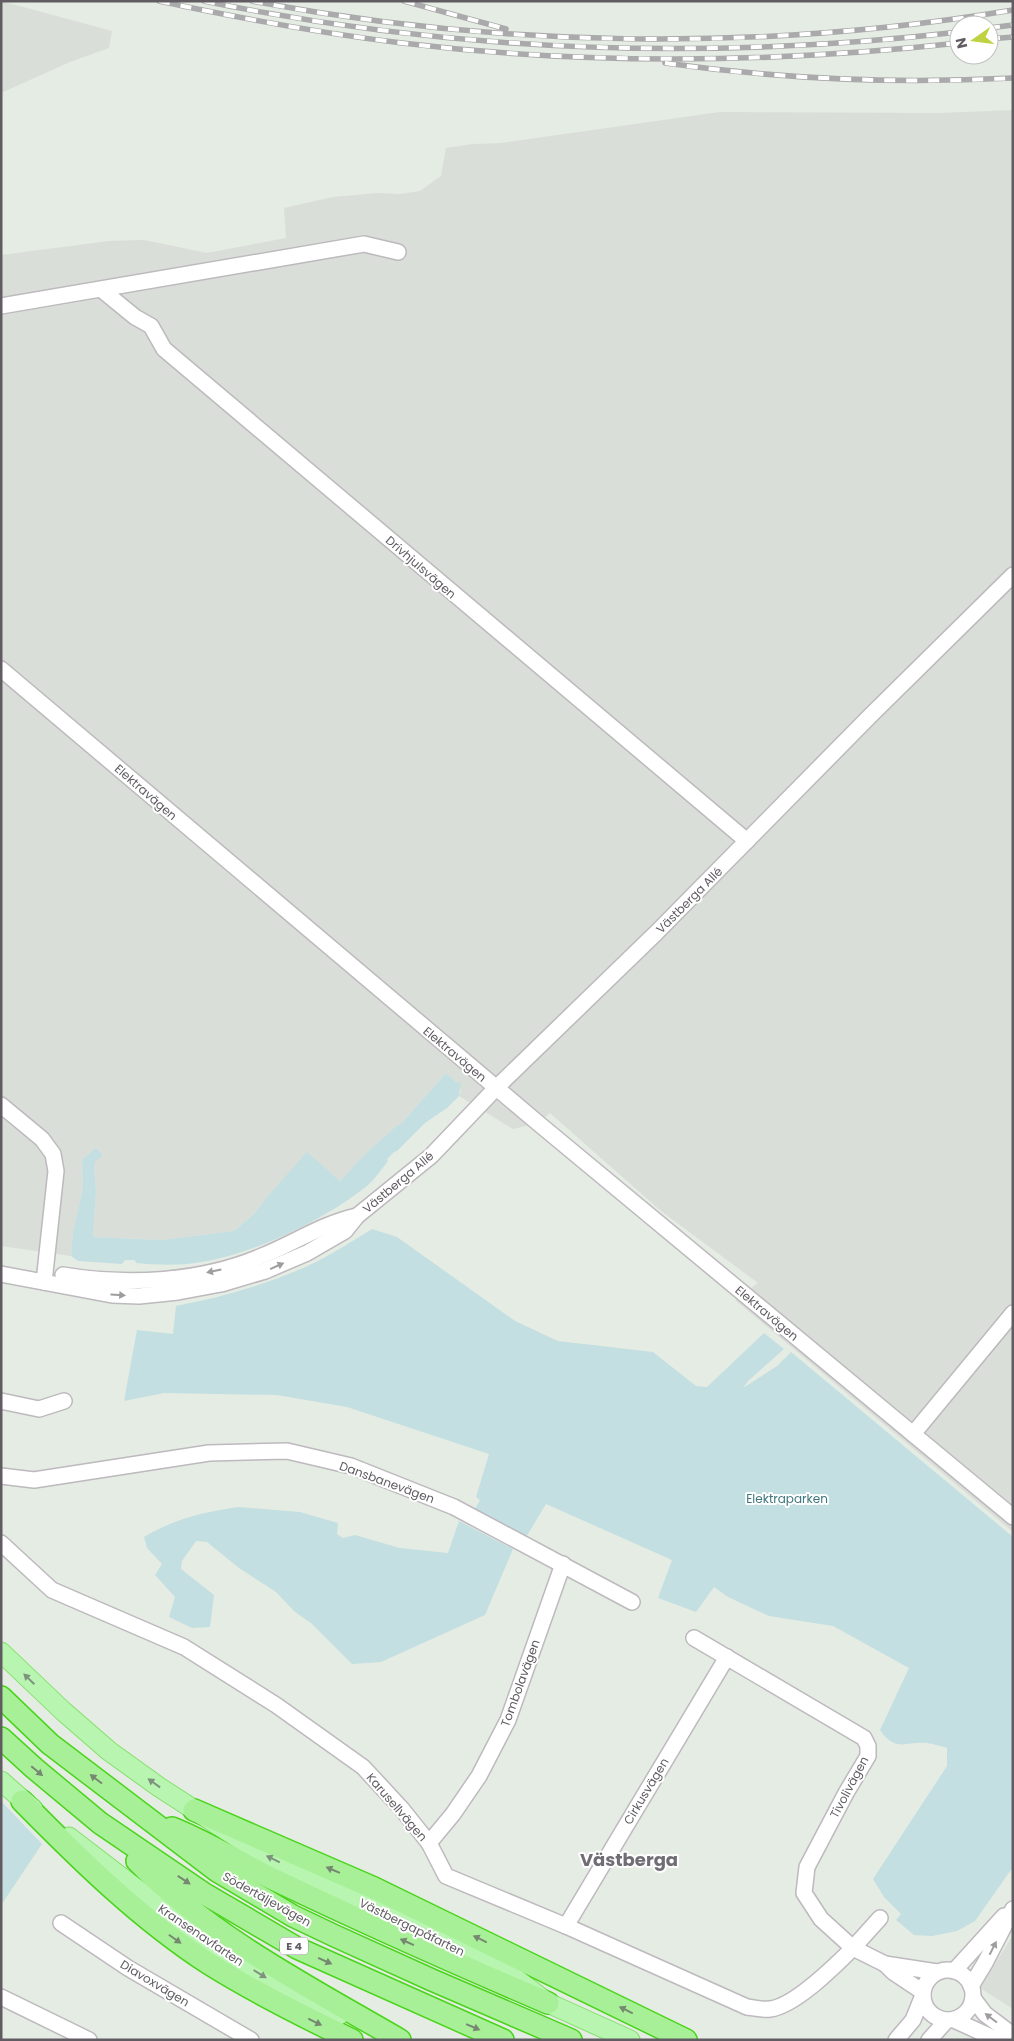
<svg xmlns="http://www.w3.org/2000/svg" width="1014" height="2041" font-family="Poppins,sans-serif">
  <style>
    .industrial { fill: #d9ded8 }
    .green { fill: #c3dfe1 }
    .lines { fill: none; stroke-linecap: round; stroke-linejoin: round }
    .minor-casing { stroke: #bdb9be; stroke-width: 18 }
    .major-casing { stroke: #83e069; stroke-width: 21 }
    .highway-casing { stroke: #4ad41c; stroke-width: 24 }
    .minor { stroke: #fff; stroke-width: 15 }
    .major { stroke: #b7f5b0; stroke-width: 19 }
    .highway { stroke: #a8f097; stroke-width: 21 }
    .rail-casing { stroke: #aaa9ab; stroke-width: 5.5 }
    .rail { stroke: #fff; stroke-width: 4; stroke-dasharray: 11; stroke-linecap: butt }
    .oneway { fill: #a09da1 }
    .oneway2 { fill: #7e927d }
    .oneway3 { fill: #768872 }
    .labels { text-anchor: middle; dominant-baseline: central; stroke-width: 4; stroke-linejoin: round; paint-order: stroke }
    .shield { fill: #fff; stroke: #908d91; stroke-width: 1 }
    .shield-label { font-size: 11px; font-weight: bold; fill: #605c62 }
    .street-label { font-size: 12px; fill: #605c62; stroke: #fff }
    .park-label { font-size: 12px; fill: #3f777e; stroke: #fff }
    .district-label { font-size: 18px; font-weight: bold; fill: #716d74; stroke: #fff }
  </style>
  <rect width="100%" height="100%" fill="#e5ece3"/>
  <g class="industrial">
    <path d="M1,1l111,30 -3,17 -39,14 -69,31z"/>
    <path d="M1013,110v1422l-278,-232 23,-17 -97,-72 -111,-98 -12,10 -25,6 -54,-33 2,-5 -4,-8 -11,-10 -44,50 -6,3 -34,31 -22,24 -33,-28 -40,44 -13,17 -20,17 -73,9 -68,-3 3,-46 -2,-28 -12,-3 1,28 -10,44 -2,24 -70,-10v-991l108,-14 35,-1 63,13 79,-15 -2,-30 49,-11 45,-4 22,1 20,-3 21,-15 5,-28 27,-4 28,-1 219,-31 220,1z"/>
    <path d="M1013,1935v74l-33,-21z"/>
  </g>
  <g class="green">
    <path d="M446,1073l11,10 4,-1 -2,14 -12,12 -22,15 -28,28 -3,1 -7,7 1,2c-7,9 -15,21 -25,28 -41,32 -110,65 -162,73 -22,4 -43,3 -65,1l-1,-3h-10l-3,4 -44,-3 -7,-5 2,-24 10,-44 -1,-28 14,-12 7,7 -9,8 2,28 -3,46 68,3 73,-9 20,-17 13,-17 40,-45 33,29 22,-24 34,-31 6,-3z"/>
    <path d="M372,1229l25,8 118,84 43,20 95,11 43,34 11,1 57,-54 20,16 -36,32 -5,7 34,-22 14,-14 222,185v330l-38,54 -18,10 -25,5 -18,-1 -18,-15 5,-6 -17,-17 -11,-18 74,-113v-18c-6,-2 -13,-4 -20,-5 -22,-2 -31,10 -47,-13l29,-62 -76,-42 -64,-10 -41,-19 -14,-10 -18,25 -38,-14 14,-38 -126,-56 -20,33 -51,-28 5,-9 -4,-3 13,-43 -142,-47 -70,-12 -113,-2 -40,8 13,-71 36,4 3,-28c48,-9 96,-23 140,-44 19,-10 38,-22 56,-33z"/>
    <path d="M238,1507l62,5 38,11 -1,11 6,4 12,-3 45,13 48,5 11,-32 54,28 -28,66 -104,47 -29,2 -41,-41 -16,-11 -19,-20 -37,-24 -32,-26 -11,-1 -14,20 -1,8 33,26 -4,32 -18,1 -23,-11 6,-20 -20,-22 7,-11 -15,-16 -3,-11c30,-18 60,-25 94,-30z"/>
    <path d="M1,1801l41,43 -41,61z"/>
  </g>
  <g class="lines">
    <g class="minor-casing">
      <g id="minor">
        <path d="M102,290l33,27 16,9 13,23 583,492"/>
        <path d="M1,306l363,-62 34,8"/>
        <path d="M1,669l537,454 475,394"/>
        <path d="M1,1105l41,34 11,15 3,17 -12,111"/>
        <path d="M1,1274l111,21 27,1 39,-4 43,-8 44,-13 42,-18 38,-22 12,-15 74,-60 65,-68 160,-155 215,-218 142,-140"/>
        <path d="M63,1275c65,11 138,7 199,-19 32,-13 62,-33 95,-40"/>
        <path d="M1,1401l38,8 25,-8"/>
        <path d="M913,1434l100,-121"/>
        <path d="M1,1476l33,4 175,-27 78,-2 64,15 103,41 178,95"/>
        <path d="M1,1543l51,47 132,57 92,58 87,62 38,41 28,35 17,33 120,50 181,81c7,1 16,3 23,2 25,-3 65,-43 83,-61l32,16"/>
        <path d="M694,1638l170,100 4,8v10l-22,37 -39,74 -3,26 17,26 32,29 27,-30"/>
        <path d="M429,1843l24,-29 26,-38 29,-56 55,-156"/>
        <path d="M61,1923l67,45 123,72"/>
        <path d="M566,1926l161,-269"/>
        <circle cx="948" cy="1995" r="25"/>
        <path d="M954,1971l50,-55"/>
        <path d="M971,1986l14,-23 28,-54"/>
        <path d="M923,1992l-30,-20 -8,-8 52,8"/>
        <path d="M1,1997l88,43"/>
        <path d="M973,1998l12,16 28,21"/>
        <path d="M954,2020l44,20"/>
        <path d="M896,2040l17,-20 10,-25"/>
        <path d="M929,2040l18,-20"/>
      </g>
    </g>
    <g class="major-casing">
      <g id="major">
        <path d="M1,1652l62,59 46,40 50,36 102,66 145,72 100,46 42,32 82,37"/>
        <path d="M1,1781l32,28"/>
        <path d="M69,1837c69,53 136,106 212,150 18,10 39,19 58,28"/>
      </g>
    </g>
    <g class="highway-casing">
      <g id="highway">
        <path d="M1,1697l49,47 167,127 76,45 42,20 97,44 139,60"/>
        <path d="M1,1738l33,30 66,55 103,70 94,55 206,92"/>
        <path d="M22,1801c58,59 119,119 189,164 45,28 93,52 141,75"/>
        <path d="M194,1810l180,78 312,152"/>
        <path d="M172,1828c38,15 69,36 105,53 90,43 180,83 271,122"/>
        <path d="M137,1861c74,76 172,126 263,179"/>
      </g>
    </g>
    <use href="#minor" class="minor"/>
    <use href="#major" class="major"/>
    <use href="#highway" class="highway"/>
    <g class="rail-casing">
      <g id="rail">
        <path d="M159,1c80,17 161,32 243,42 182,22 374,20 557,0"/>
        <path d="M204,1c248,51 504,60 755,31"/>
        <path d="M252,1c250,47 509,51 761,9"/>
        <path d="M404,1l102,28"/>
        <path d="M989,28l24,-3"/>
        <path d="M989,39l24,-2"/>
        <path d="M665,63c115,16 232,21 348,15"/>
      </g>
    </g>
    <use href="#rail" class="rail"/>
  </g>
  <defs><path id="oneway-solid" d="M-6-.8H1V-3.2L6.5 0L1 3.2V.8H-6Z" transform="scale(1.25)"/></defs>
  <g class="oneway">
    <use href="#oneway-solid" transform="translate(277 1266) rotate(-24)"/>
    <use href="#oneway-solid" transform="translate(214 1271) rotate(168)"/>
    <use href="#oneway-solid" transform="translate(118 1295) rotate(4)"/>
    <use href="#oneway-solid" transform="translate(993 1948) rotate(-63)"/>
    <use href="#oneway-solid" transform="translate(991 2018) rotate(-143)"/>
  </g>
  <g class="oneway2">
    <use href="#oneway-solid" transform="translate(29 1679) rotate(-136)"/>
    <use href="#oneway-solid" transform="translate(154 1783) rotate(-144)"/>
    <use href="#oneway-solid" transform="translate(273 1859) rotate(-154)"/>
    <use href="#oneway-solid" transform="translate(260 1974) rotate(32)"/>
  </g>
  <g class="oneway3">
    <use href="#oneway-solid" transform="translate(37 1771) rotate(40)"/>
    <use href="#oneway-solid" transform="translate(96 1779) rotate(-143)"/>
    <use href="#oneway-solid" transform="translate(333 1870) rotate(-157)"/>
    <use href="#oneway-solid" transform="translate(184 1880) rotate(33)"/>
    <use href="#oneway-solid" transform="translate(175 1939) rotate(35)"/>
    <use href="#oneway-solid" transform="translate(480 1939) rotate(-154)"/>
    <use href="#oneway-solid" transform="translate(407 1942) rotate(-156)"/>
    <use href="#oneway-solid" transform="translate(325 1961) rotate(24)"/>
    <use href="#oneway-solid" transform="translate(626 2010) rotate(-154)"/>
    <use href="#oneway-solid" transform="translate(315 2022) rotate(26)"/>
    <use href="#oneway-solid" transform="translate(473 2027) rotate(23)"/>
  </g>
  <g class="labels">
    <rect class="shield" x="280" y="1937.5" width="28" height="17" rx="4"/>
    <g class="shield-label">
      <text x="294" y="1946">E 4</text>
    </g>
    <g class="street-label">
      <text transform="translate(421 567) rotate(41)">Drivhjulsvägen</text>
      <text transform="translate(146 792) rotate(41)">Elektravägen</text>
      <text transform="translate(689 900) rotate(-45)">Västberga Allé</text>
      <text transform="translate(455 1054) rotate(40)">Elektravägen</text>
      <text transform="translate(398 1182) rotate(-40)">Västberga Allé</text>
      <text transform="translate(767 1313) rotate(40)">Elektravägen</text>
      <text transform="translate(387 1482) rotate(20)">Dansbanevägen</text>
      <text transform="translate(520 1683) rotate(-70)">Tombolavägen</text>
      <text transform="translate(849 1787) rotate(-62)">Tivolivägen</text>
      <text transform="translate(646 1791) rotate(-59)">Cirkusvägen</text>
      <text transform="translate(397 1807) rotate(49)">Karusellvägen</text>
      <text transform="translate(267 1899) rotate(29)">Södertäljevägen</text>
      <text transform="translate(412 1927) rotate(26)">Västbergapåfarten</text>
      <text transform="translate(201 1935) rotate(34)">Kransenavfarten</text>
      <text transform="translate(155 1983) rotate(31)">Diavoxvägen</text>
    </g>
    <g class="park-label">
      <text x="787" y="1498">Elektraparken</text>
    </g>
    <g class="district-label">
      <text x="629" y="1859">Västberga</text>
    </g>
  </g>
  <rect width="1014" height="2041" fill="none" stroke="#605c62" stroke-width="5"/>
  <g transform="translate(974 40) rotate(256)"><circle r="24" fill="#ffffff" stroke="#bfbec0"/>
  <path d="M0-4L9 19L0 12L-9 19Z" fill="#bfd342"/>
  <text y="-8" font-size="14" font-weight="bold" text-anchor="middle" fill="#605c62">N</text>
  </g>
</svg>
